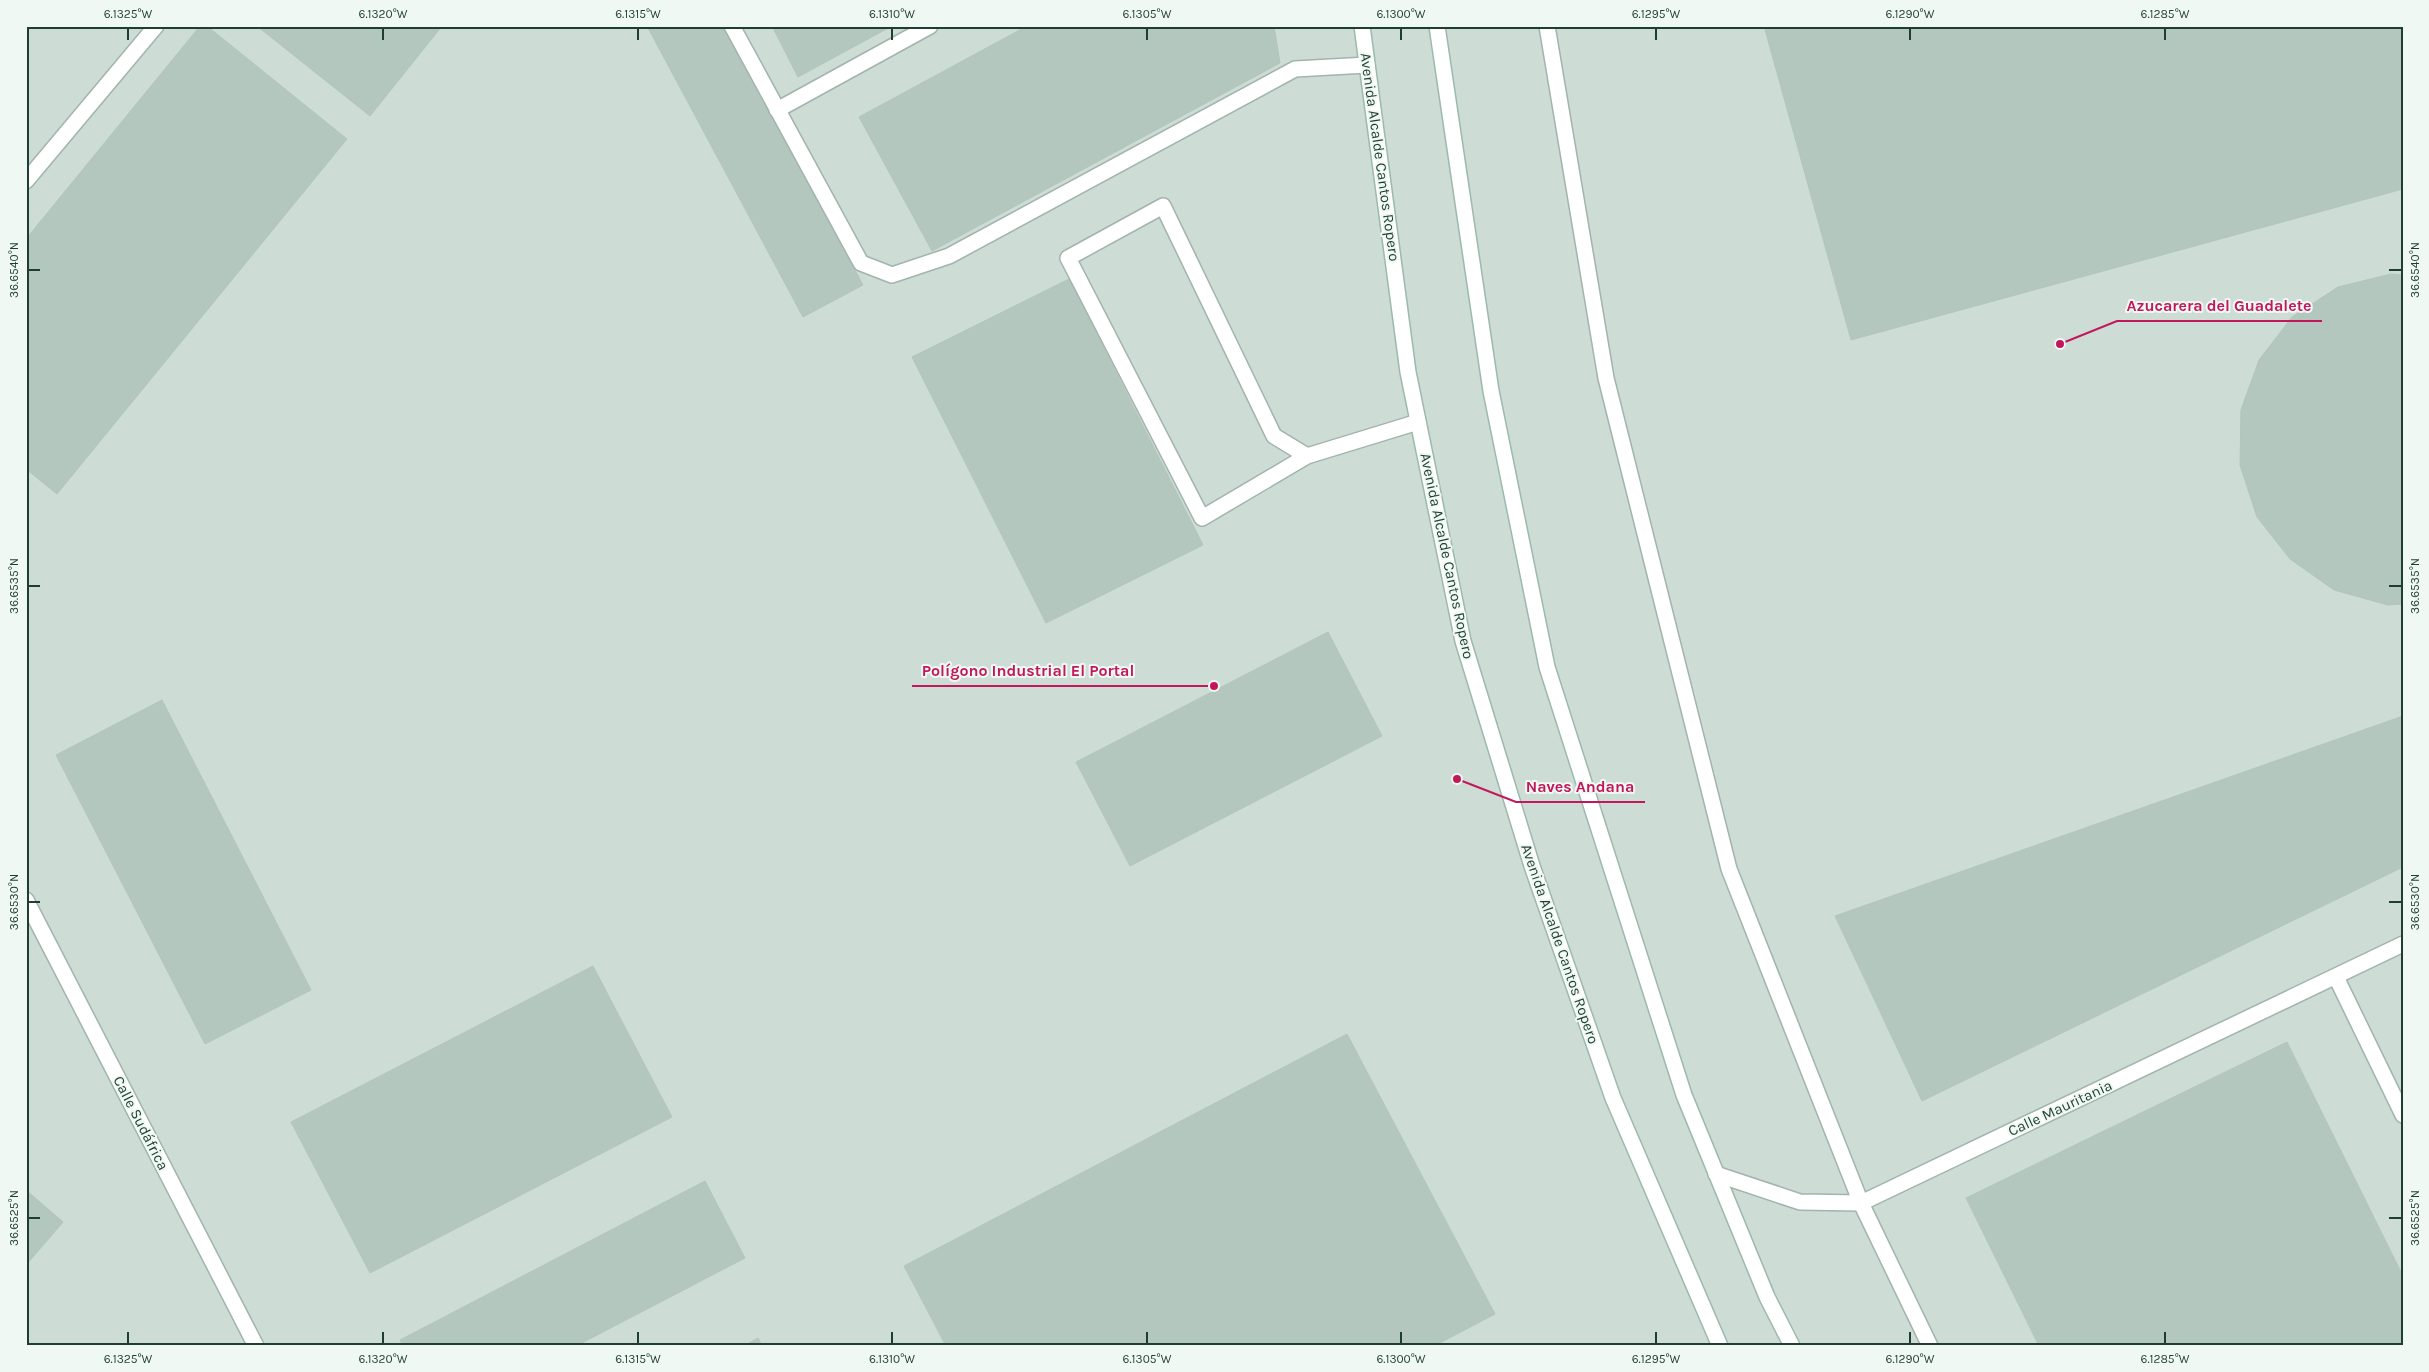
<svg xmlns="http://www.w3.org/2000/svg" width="2429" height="1372" font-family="Karla,sans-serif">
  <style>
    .built { fill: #cddcd4 }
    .building { fill: #b4c7be; stroke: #b1c6bc }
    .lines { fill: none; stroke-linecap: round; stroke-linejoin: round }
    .lane-casing { stroke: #a1b4ad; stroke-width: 18 }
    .street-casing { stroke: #a1b4ad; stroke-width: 18 }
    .secondary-casing { stroke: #9cb9ad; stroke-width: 18 }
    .lane { stroke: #fff; stroke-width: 15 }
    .street { stroke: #fff; stroke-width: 15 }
    .secondary { stroke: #fff; stroke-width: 15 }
    .ticks { fill: none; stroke: #1e3e33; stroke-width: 2 }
    .labels { text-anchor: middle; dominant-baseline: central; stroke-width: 4; stroke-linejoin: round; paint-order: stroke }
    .street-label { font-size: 15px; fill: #1e3e33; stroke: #f0f8f4 }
    .leader { fill: none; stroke: #c2185b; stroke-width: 2 }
    .callout-dot { fill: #c2185b; stroke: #f0f8f4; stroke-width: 2 }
    .callout-label { font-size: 16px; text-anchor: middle; font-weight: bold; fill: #c2185b; stroke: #f0f8f4; stroke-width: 4; stroke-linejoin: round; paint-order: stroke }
    .neatline { fill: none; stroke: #1e3e33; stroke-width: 2 }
    .ticks-label { font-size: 12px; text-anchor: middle; fill: #1e3e33 }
  </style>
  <rect width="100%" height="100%" fill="#dfece6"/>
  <rect class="built" x="26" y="26" width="2377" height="1320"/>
  <g class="building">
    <path d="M200,26h7l140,113 -290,355 -31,-25v-230z"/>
    <path d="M257,26h185l-72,90z"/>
    <path d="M647,26h77l139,259 -60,32z"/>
    <path d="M772,26h120l-94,51z"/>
    <path d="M1027,26h247l6,37 -348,188 -73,-134z"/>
    <path d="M1764,26h639v163l-552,151z"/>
    <path d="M2391,274l12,1v329l-15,1 -54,-15 -44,-31 -33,-42 -17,-52 1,-55 18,-50 33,-43 46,-30z"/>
    <path d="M1069,279l134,266 -157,78 -134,-266z"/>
    <path d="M1328,632l54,104 -252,130 -54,-104z"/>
    <path d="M162,700l149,290 -106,54 -149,-289z"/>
    <path d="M2403,716v151l-481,234 -87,-185z"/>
    <path d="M593,966l79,151 -302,156 -79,-151z"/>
    <path d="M1347,1034l148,280 -61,32h-488l-42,-80z"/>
    <path d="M2287,1042l116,234v70h-364l-73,-148z"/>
    <path d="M705,1181l40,77 -169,88h-173l-3,-6z"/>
    <path d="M26,1190l37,32 -37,43z"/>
    <path d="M758,1338l4,8h-18z"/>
  </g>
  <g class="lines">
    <g class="lane-casing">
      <g id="lane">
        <path d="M732,26l129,237 31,12 57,-19 346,-187 72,-4"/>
        <path d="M1547,26l59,352 123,491 132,334 -61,-1 -84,-28"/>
        <path d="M777,110l153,-84"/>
        <path d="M26,181l130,-155"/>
        <path d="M1307,456l-105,62 -134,-260 95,-52 111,230 33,20 111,-34"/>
      </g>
    </g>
    <g class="street-casing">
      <g id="street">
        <path d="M26,900l230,446"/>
        <path d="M2336,977l67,138"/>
        <path d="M1930,1346l-69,-143 542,-259"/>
      </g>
    </g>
    <g class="secondary-casing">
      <g id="secondary">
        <path d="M1362,26l46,346 55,269 69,225 81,232 107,248"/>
        <path d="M1437,26l54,365 56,276 137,428 83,202 25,49"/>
      </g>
    </g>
    <use href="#lane" class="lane"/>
    <use href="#street" class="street"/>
    <use href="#secondary" class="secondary"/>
  </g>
  <path class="ticks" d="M128,28v12M383,28v12M638,28v12M892,28v12M1147,28v12M1401,28v12M1656,28v12M1910,28v12M2165,28v12M28,270h12M2389,270h13M28,586h12M2389,586h13M28,902h12M2389,902h13M28,1218h12M2389,1218h13M128,1332v12M383,1332v12M638,1332v12M892,1332v12M1147,1332v12M1401,1332v12M1656,1332v12M1910,1332v12M2165,1332v12"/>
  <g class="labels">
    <g class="street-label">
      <text transform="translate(1380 157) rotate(82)">Avenida Alcalde Cantos Ropero</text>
      <text transform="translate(1447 556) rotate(78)">Avenida Alcalde Cantos Ropero</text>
      <text transform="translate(1560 944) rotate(71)">Avenida Alcalde Cantos Ropero</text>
      <text transform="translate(2060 1108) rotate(-25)">Calle Mauritania</text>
      <text transform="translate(141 1123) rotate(63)">Calle Sudáfrica</text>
    </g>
  </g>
  <path class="leader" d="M2060 344L2117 321H2322M1214 686L1145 686H912M1457 779L1516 802H1645"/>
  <g class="callout-dot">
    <circle cx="2060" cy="344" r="5"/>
    <circle cx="1214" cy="686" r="5"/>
    <circle cx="1457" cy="779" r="5"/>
  </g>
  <g class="callout-label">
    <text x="2219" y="311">Azucarera del Guadalete</text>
    <text x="1028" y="676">Polígono Industrial El Portal</text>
    <text x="1580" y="792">Naves Andana</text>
  </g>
  <rect width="2429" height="1372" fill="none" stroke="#f0f8f4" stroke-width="55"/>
  <rect x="28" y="28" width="2374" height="1316" class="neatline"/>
  <g class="ticks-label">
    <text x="128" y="18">6.1325°W</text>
    <text x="383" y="18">6.1320°W</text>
    <text x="638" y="18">6.1315°W</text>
    <text x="892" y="18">6.1310°W</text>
    <text x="1147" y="18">6.1305°W</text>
    <text x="1401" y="18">6.1300°W</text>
    <text x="1656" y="18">6.1295°W</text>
    <text x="1910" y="18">6.1290°W</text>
    <text x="2165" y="18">6.1285°W</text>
    <text transform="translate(14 270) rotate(-90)" y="4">36.6540°N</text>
    <text transform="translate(2415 270) rotate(-90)" y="4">36.6540°N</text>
    <text transform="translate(14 586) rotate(-90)" y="4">36.6535°N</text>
    <text transform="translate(2415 586) rotate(-90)" y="4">36.6535°N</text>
    <text transform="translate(14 902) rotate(-90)" y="4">36.6530°N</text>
    <text transform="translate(2415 902) rotate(-90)" y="4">36.6530°N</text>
    <text transform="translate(14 1218) rotate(-90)" y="4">36.6525°N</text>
    <text transform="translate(2415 1218) rotate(-90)" y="4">36.6525°N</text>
    <text x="128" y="1363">6.1325°W</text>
    <text x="383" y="1363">6.1320°W</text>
    <text x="638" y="1363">6.1315°W</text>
    <text x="892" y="1363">6.1310°W</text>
    <text x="1147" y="1363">6.1305°W</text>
    <text x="1401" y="1363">6.1300°W</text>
    <text x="1656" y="1363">6.1295°W</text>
    <text x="1910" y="1363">6.1290°W</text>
    <text x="2165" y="1363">6.1285°W</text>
  </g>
</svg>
